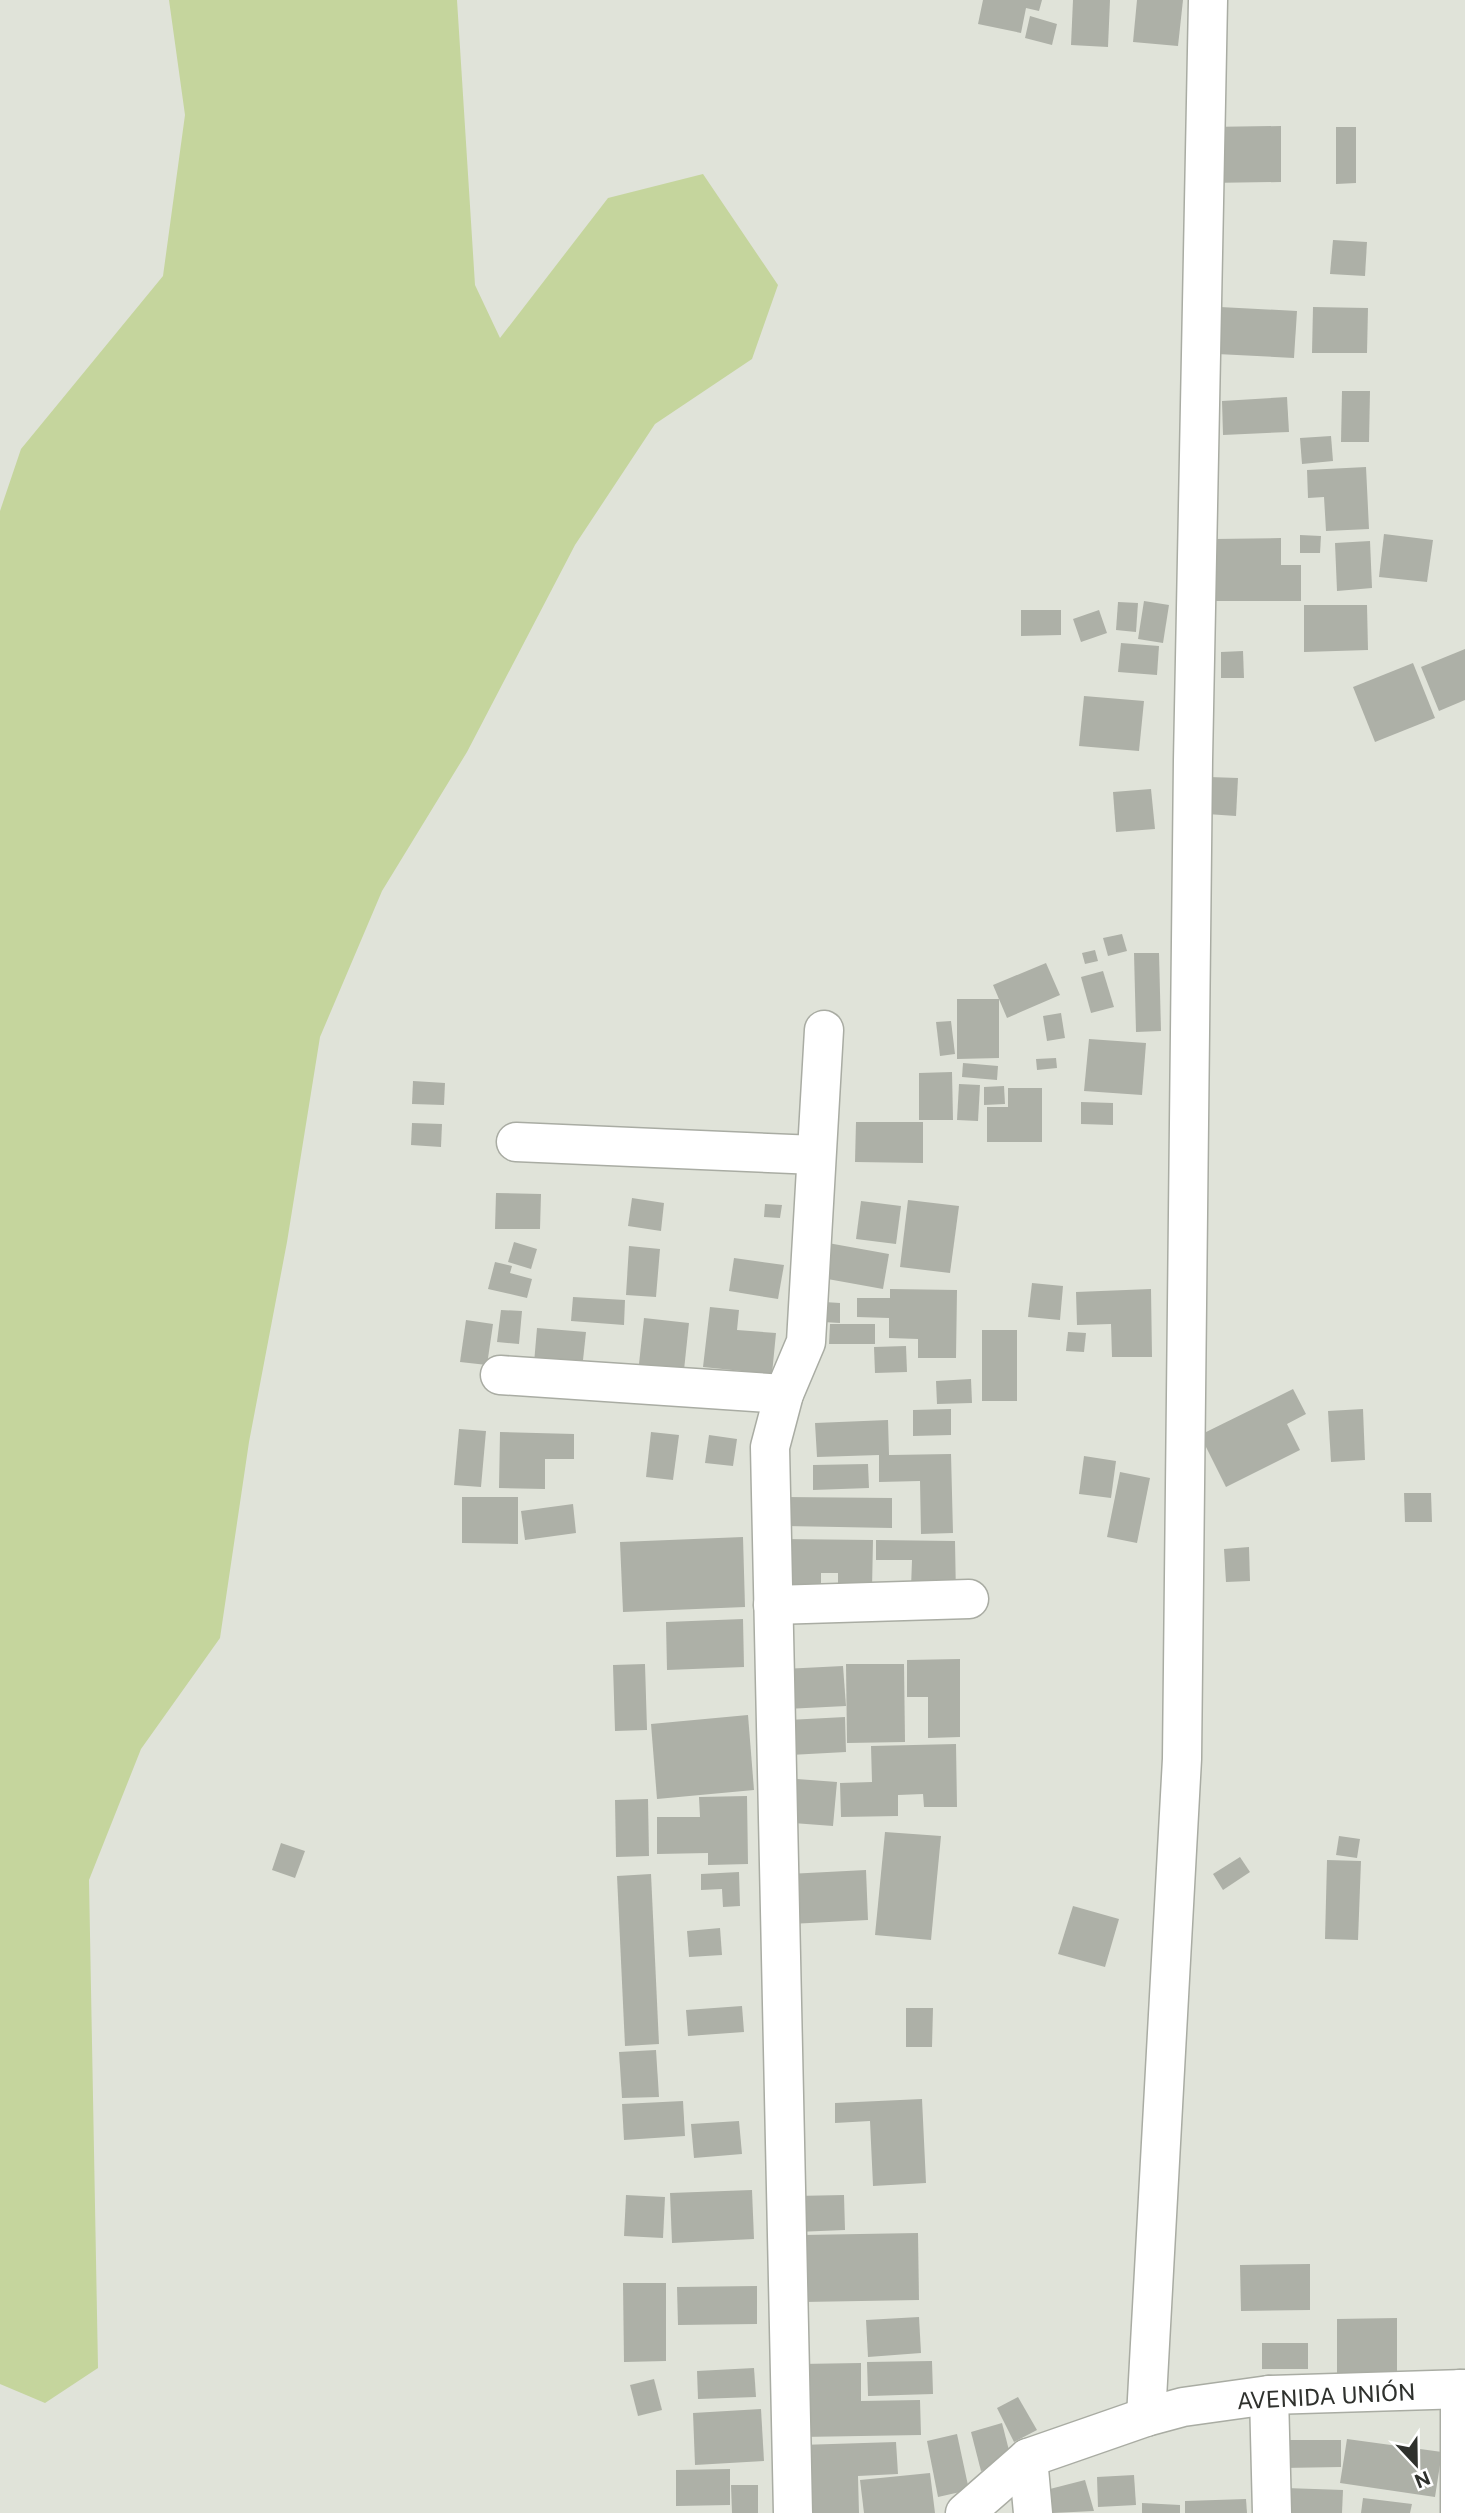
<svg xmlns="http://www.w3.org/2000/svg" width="1465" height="2513" font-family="'Public Sans',sans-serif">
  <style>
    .green { fill: #c5d59d }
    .building { fill: #adb0a7 }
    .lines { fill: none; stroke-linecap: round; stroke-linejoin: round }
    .minor-casing { stroke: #a9aca3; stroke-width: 41 }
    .minor { stroke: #fff; stroke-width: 38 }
    .labels { text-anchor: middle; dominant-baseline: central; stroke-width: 5; stroke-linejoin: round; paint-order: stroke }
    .street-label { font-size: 23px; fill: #2f312d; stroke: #fff }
  </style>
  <rect width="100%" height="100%" fill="#e0e3d9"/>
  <path class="green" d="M169,0h288l18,285 25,53 108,-140 95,-24 75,111 -26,74 -97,65 -80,121 -108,207 -85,139 -62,146 -33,205 -38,200 -29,196 -79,111 -52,131 9,488 -53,35 -45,-19v-1873l21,-62 142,-173 22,-161z"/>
  <g class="building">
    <path d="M983,0h59l-3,11 -13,-3 -5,25 -43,-9z"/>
    <path d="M1073,0h37l-2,47 -37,-2z"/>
    <path d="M1137,0h46l-5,46 -45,-4z"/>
    <path d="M1030,16l27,8 -5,21 -27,-7z"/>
    <path d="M1281,126v56l-74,1v-56z"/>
    <path d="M1336,127h20v56l-20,1z"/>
    <path d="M1333,240l34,2 -2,34 -35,-2z"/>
    <path d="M1220,307l77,4 -3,47 -77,-4z"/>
    <path d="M1313,307l55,1 -1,45h-55z"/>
    <path d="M1342,391h28l-1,51h-28z"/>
    <path d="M1287,397l2,35 -66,3 -1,-34z"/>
    <path d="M1331,436l2,25 -31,3 -2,-26z"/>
    <path d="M1366,467l3,62 -43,2 -2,-34 -16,1 -1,-28z"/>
    <path d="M1384,534l49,6 -6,42 -48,-5z"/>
    <path d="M1300,535l21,1 -1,17h-20z"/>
    <path d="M1281,538v27h20v36h-86v-62z"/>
    <path d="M1370,541l2,47 -35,3 -2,-48z"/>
    <path d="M1144,601l25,4 -6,38 -25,-4z"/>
    <path d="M1118,602l20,1 -2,29 -20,-2z"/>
    <path d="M1304,605h63l1,45 -64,2z"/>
    <path d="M1021,610h40v25l-40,1z"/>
    <path d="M1099,610l8,23 -26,9 -8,-23z"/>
    <path d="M1121,643l38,3 -2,29 -39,-3z"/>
    <path d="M1465,649v51l-26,11 -18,-44z"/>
    <path d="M1243,651l1,27h-23v-26z"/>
    <path d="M1413,663l22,55 -60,24 -22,-55z"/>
    <path d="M1084,696l60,5 -5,50 -60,-5z"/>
    <path d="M1209,777l29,1 -2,38 -29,-2z"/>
    <path d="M1151,789l4,40 -39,3 -3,-40z"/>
    <path d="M1122,934l5,17 -19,5 -5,-18z"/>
    <path d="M1095,950l3,11 -13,3 -3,-11z"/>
    <path d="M1134,953h25l2,78 -25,1z"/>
    <path d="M1046,963l14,32 -53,23 -14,-33z"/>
    <path d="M1103,971l11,36 -23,6 -10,-36z"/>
    <path d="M957,999h42v59l-42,1z"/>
    <path d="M1061,1013l4,25 -18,3 -4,-25z"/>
    <path d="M951,1021l4,33 -15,2 -4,-34z"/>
    <path d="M1089,1039l57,4 -4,52 -58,-4z"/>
    <path d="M1056,1058l1,10 -20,2 -1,-11z"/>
    <path d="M963,1063l35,3 -1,14 -35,-3z"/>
    <path d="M952,1072l1,48h-34v-47z"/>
    <path d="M413,1081l32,2 -1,22 -32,-1z"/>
    <path d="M959,1084l21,1 -2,36 -21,-1z"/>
    <path d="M1004,1086l1,18 -21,1v-18z"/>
    <path d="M1008,1088h34v54h-55v-35h21z"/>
    <path d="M1081,1102l32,1v22l-32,-1z"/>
    <path d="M856,1122h67v41l-68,-1z"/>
    <path d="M412,1123l30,1 -1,23 -30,-2z"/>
    <path d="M496,1193l45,1 -1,35h-45z"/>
    <path d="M632,1198l32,5 -3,28 -33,-5z"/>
    <path d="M908,1200l51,6 -9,67 -50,-6z"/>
    <path d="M861,1201l40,5 -5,38 -40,-5z"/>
    <path d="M765,1204l17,1 -2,13 -16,-1z"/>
    <path d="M514,1242l23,7 -6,20 -23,-7z"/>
    <path d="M828,1243l61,11 -6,35 -61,-11z"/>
    <path d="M629,1246l31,3 -4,48 -30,-2z"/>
    <path d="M734,1258l50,7 -6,34 -49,-8z"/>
    <path d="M495,1262l17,4 -2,7 22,6 -5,19 -39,-9z"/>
    <path d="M1032,1283l31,3 -3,34 -32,-3z"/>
    <path d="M890,1289l67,1 -1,68h-38v-19l-29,-1v-20l-32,-1v-19h33z"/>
    <path d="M1151,1289l1,68h-40l-1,-33 -34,1 -1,-33z"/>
    <path d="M573,1297l52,3 -1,25 -53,-4z"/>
    <path d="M824,1302l16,1v20l-17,-1z"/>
    <path d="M710,1307l29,3 -2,20 39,3 -4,41 -69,-7z"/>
    <path d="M501,1310l21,1 -3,33 -22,-2z"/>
    <path d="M644,1318l45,5 -5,47 -45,-6z"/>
    <path d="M466,1320l27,4 -6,41 -27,-3z"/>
    <path d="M830,1324h45v20h-46z"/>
    <path d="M537,1328l49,4 -5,47 -48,-4z"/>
    <rect x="982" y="1330" width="35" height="71"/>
    <path d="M1068,1332l18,1 -2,19 -18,-1z"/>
    <path d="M906,1346l1,26 -32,1 -1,-26z"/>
    <path d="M971,1379l1,24 -35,1 -1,-23z"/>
    <path d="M1293,1389l13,25 -19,10 13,26 -74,37 -26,-52z"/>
    <path d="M951,1409v26l-38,1v-26z"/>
    <path d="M1363,1409l2,51 -34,2 -3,-51z"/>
    <path d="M888,1420l1,35 62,-1 2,79 -32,1 -1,-53 -41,1v-27l-62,2 -2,-34z"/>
    <path d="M459,1429l27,2 -5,56 -27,-2z"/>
    <path d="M500,1432l74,2v25h-29v30l-46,-1z"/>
    <path d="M651,1432l28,3 -6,45 -27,-3z"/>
    <path d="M709,1435l28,4 -4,27 -28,-3z"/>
    <path d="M1084,1456l32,5 -5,37 -32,-4z"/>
    <path d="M868,1464l1,24 -56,2v-25z"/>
    <path d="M1120,1472l30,6 -13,65 -30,-6z"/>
    <path d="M1404,1493h27l1,29h-27z"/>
    <path d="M462,1497h56v47l-56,-1z"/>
    <path d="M785,1497l107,1v30l-107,-2z"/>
    <path d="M573,1504l3,29 -51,7 -4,-29z"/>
    <path d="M743,1537l2,70 -122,5 -3,-70z"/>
    <path d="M780,1539l93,1 -1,49 -34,9v-25h-17v27l-42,-1z"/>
    <path d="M876,1540l79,1 1,57 -45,-10 1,-28h-36z"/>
    <path d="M1249,1547l1,34 -24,1 -2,-33z"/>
    <path d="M743,1619l1,48 -77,3 -1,-48z"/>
    <path d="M960,1659v78l-32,1v-41h-21v-37z"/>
    <path d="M645,1664l2,66 -32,1 -2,-66z"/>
    <path d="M846,1664h58l1,78 -58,1z"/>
    <path d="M843,1666l3,40 -60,3 -3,-40z"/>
    <path d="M748,1715l6,75 -97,9 -6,-75z"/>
    <path d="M845,1717l1,35 -56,3 -2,-35z"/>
    <path d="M956,1744l1,63h-33l-1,-13 -25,1v21l-57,1 -1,-34 32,-1 -1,-36z"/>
    <path d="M797,1779l40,3 -4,44 -40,-3z"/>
    <path d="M747,1796l1,68 -40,1v-12l-51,1v-37h43l-1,-20z"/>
    <path d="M648,1799l1,57 -33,1 -1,-57z"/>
    <path d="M885,1832l56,4 -10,104 -56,-5z"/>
    <path d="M1339,1836l21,3 -3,19 -21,-3z"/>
    <path d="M281,1843l24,8 -10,27 -23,-8z"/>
    <path d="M1240,1857l10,15 -27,18 -10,-16z"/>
    <path d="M1327,1860l34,1 -3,79 -33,-1z"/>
    <path d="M866,1870l2,50 -78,4 -2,-50z"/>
    <path d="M739,1872l1,34 -17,1 -1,-18 -21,1v-16z"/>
    <path d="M651,1874l8,170 -34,2 -8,-170z"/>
    <path d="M1073,1906l46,13 -14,48 -47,-13z"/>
    <path d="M720,1928l2,27 -33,2 -2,-26z"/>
    <path d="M742,2006l2,26 -56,4 -2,-26z"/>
    <path d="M906,2008h27l-1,39h-26z"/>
    <path d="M656,2050l3,47 -37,1 -3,-46z"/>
    <path d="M922,2099l4,84 -53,3 -3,-65 -35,2v-20z"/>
    <path d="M683,2101l2,35 -61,4 -2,-36z"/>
    <path d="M739,2121l3,33 -48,4 -3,-34z"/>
    <path d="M752,2190l2,49 -82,4 -2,-50z"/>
    <path d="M626,2195l39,2 -2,41 -39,-2z"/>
    <path d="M844,2195l1,35 -49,2 -1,-36z"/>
    <path d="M918,2233l1,67 -116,2 -1,-67z"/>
    <path d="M1310,2264v46l-69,1 -1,-46z"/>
    <path d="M623,2283h43v78l-42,1z"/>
    <path d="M757,2286v38l-79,1 -1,-38z"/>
    <path d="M919,2317l2,36 -53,4 -2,-37z"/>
    <path d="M1397,2318v67l-60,1v-67z"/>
    <rect x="1262" y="2343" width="46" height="26"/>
    <path d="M932,2361l1,33 -65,2 -1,-34z"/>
    <path d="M861,2363v38l59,-1 1,35 -120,2 -1,-73z"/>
    <path d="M754,2368l2,29 -58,2 -1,-28z"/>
    <path d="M654,2379l8,31 -24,6 -8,-31z"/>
    <path d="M1018,2397l19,33 -23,12 -17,-34z"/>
    <path d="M761,2409l3,52 -69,4 -2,-52z"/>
    <path d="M1002,2423l10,39 -31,9 -10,-39z"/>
    <path d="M957,2434l12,56 -31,7 -11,-56z"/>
    <path d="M1347,2439l95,13 -7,45 -95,-14z"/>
    <path d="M1283,2440h58v27l-58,1z"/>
    <path d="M896,2442l2,32 -40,2 1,37h-57l-2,-68z"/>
    <path d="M730,2469v36l-54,1v-36z"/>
    <path d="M930,2473l5,40h-71l-4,-33z"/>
    <path d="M1134,2475l2,30 -38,2 -1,-30z"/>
    <path d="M1085,2480l9,31 -41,2 -7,-23z"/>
    <path d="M731,2485h27v28h-26z"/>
    <path d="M1286,2488l57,2 -1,23h-57z"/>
    <path d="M1363,2498l49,6 -2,9h-49z"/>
    <path d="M1246,2499l1,14h-62v-12z"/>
    <path d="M1142,2503l38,2v8h-38z"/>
  </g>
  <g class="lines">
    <g class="minor-casing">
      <g id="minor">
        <path d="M516,1142l300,13"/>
        <path d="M500,1375l284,19"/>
        <path d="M773,1605l196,-6"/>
        <path d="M1460,2389v124"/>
        <path d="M1269,2395l3,118"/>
        <path d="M1146,2417l36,-658 11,-999 15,-760"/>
        <path d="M1028,2458l5,55"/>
        <path d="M793,2513l-23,-1066 14,-53 22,-52 18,-312"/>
        <path d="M965,2513l63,-55 118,-41 37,-10 86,-12 196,-6"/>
      </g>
    </g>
    <use href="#minor" class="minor"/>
  </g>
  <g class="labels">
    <g class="street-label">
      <text transform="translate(1326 2396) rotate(-3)">AVENIDA UNIÓN</text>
    </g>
  </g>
  <g transform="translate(1416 2464) rotate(158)" stroke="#ffffff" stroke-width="5" paint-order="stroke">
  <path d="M0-5L12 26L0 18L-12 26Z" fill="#2f312d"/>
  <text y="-10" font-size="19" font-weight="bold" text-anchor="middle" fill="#2f312d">N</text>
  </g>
</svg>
